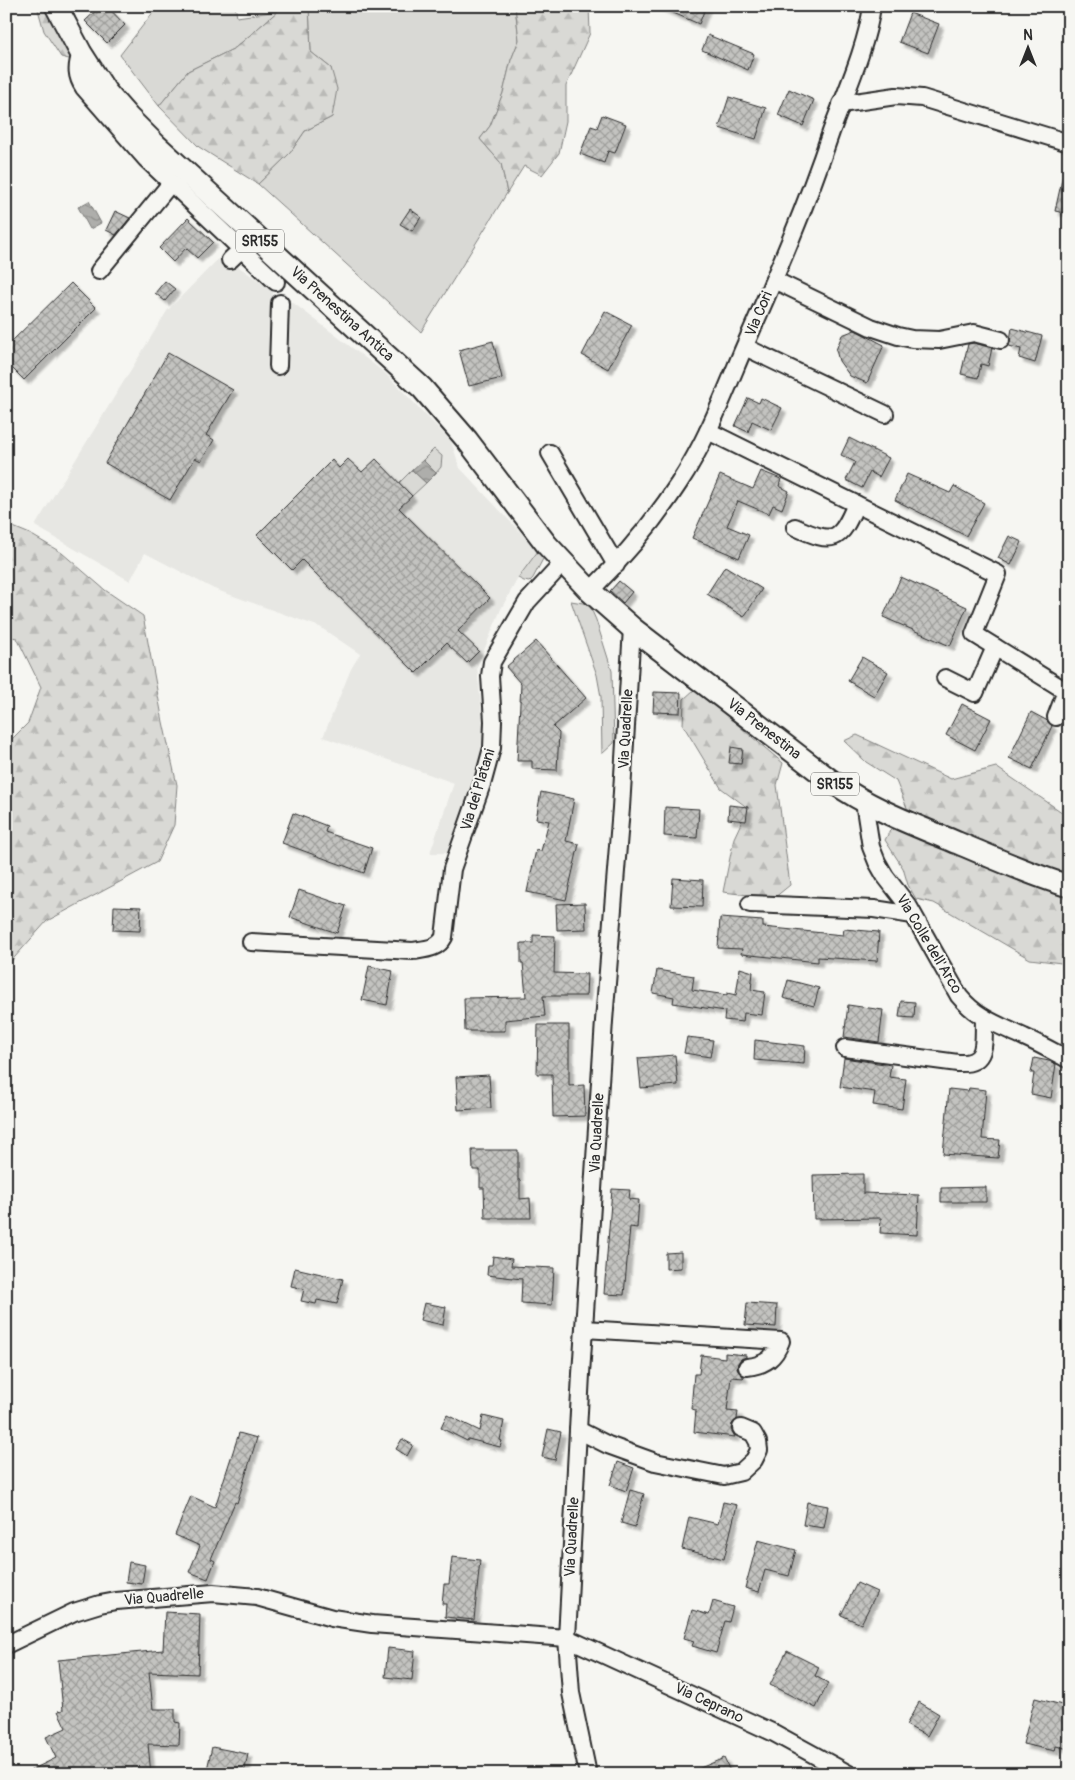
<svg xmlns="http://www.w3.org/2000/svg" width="1075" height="1780" font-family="Pangolin,sans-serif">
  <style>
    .built { fill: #e7e7e3 }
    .green { fill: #d9d9d5; stroke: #828280 }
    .forest { fill: url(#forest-firs); stroke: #828280 }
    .water { fill: url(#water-waves); stroke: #7a7a78 }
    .building { fill: url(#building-cross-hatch); stroke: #2b2b2b; filter: url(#shadow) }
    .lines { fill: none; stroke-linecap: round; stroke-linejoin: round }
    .minor-casing { stroke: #2b2b2b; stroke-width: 20 }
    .major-casing { stroke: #2b2b2b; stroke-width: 25 }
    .minor { stroke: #f6f6f2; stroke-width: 16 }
    .major { stroke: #f6f6f2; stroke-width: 21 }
    .labels { text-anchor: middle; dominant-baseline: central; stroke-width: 4.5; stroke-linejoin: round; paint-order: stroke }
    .shield { fill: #f6f6f2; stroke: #686867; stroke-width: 1 }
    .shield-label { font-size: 14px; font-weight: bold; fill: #2b2b2b }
    .street-label { font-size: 15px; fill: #2b2b2b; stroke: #f6f6f2 }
  </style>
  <defs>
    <pattern id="forest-firs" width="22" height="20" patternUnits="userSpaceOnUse" patternTransform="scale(1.25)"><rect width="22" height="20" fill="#d9d9d5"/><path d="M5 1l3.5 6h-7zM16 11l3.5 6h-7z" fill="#babab7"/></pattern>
    <pattern id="water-waves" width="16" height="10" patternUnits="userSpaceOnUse" patternTransform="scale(1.25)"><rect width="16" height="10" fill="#aeaeab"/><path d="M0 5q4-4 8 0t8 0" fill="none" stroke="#8e8e8b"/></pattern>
    <pattern id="building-cross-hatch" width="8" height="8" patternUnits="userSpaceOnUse" patternTransform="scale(1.25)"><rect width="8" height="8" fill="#c3c3c0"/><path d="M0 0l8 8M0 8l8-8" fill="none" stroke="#9f9f9c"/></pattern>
    <filter id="shadow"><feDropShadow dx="4.5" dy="4.5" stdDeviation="1" flood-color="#0004"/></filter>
  </defs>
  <rect width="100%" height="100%" fill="#f6f6f2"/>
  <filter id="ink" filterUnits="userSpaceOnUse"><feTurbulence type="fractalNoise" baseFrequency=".02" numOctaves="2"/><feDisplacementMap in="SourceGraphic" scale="10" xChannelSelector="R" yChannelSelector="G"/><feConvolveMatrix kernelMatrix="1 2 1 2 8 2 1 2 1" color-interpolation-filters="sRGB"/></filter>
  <g filter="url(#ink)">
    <path class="built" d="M222,255l51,36 -1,13 20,-2 93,71 66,68 9,27 78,83 -20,27 -17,31 -24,58 9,85 -33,94 -6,7h-17l24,-70 -131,-46 28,-68 9,-15 -40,-27 -106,-38 -69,-36 -15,28 -95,-55 132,-215z"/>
    <g class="green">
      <path d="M158,6h77l2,11 41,-6 -43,37 -47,23 -29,35 -39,-51z"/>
      <path d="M309,6h206l4,34 -8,20 -8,33 -13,33 -10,13 21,24 6,30 -86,139 -163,-148 32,-31 15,-22 27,-14 -1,-49 -20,-16z"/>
      <path d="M434,449l8,7 -1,11 -5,6 -13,-13z"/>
      <path d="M412,470l14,13 -14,13 -13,-13z"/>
      <path d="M538,551l6,6 -11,21 -4,4 -5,-1 -6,-3z"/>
      <path d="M571,601l18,3 7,16 16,51 2,72 -12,11 -1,-57 -4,-22z"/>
    </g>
    <g class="forest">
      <path d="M37,6h34l12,31 -10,23 -12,-3 -17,-26z"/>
      <path d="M278,6h31l2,46 20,16 6,21 -5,28 -27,14 -15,22 -32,31 -59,-37 -40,-41 29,-35 47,-23 43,-37z"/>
      <path d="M515,6h74l1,27 -24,53v35l-7,32 -17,22 -18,-9 -17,27 -6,-30 -21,-24 10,-13 13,-33 8,-33 8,-20z"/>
      <path d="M6,524l24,10 32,19 43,37 38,26 20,106 14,63 -3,40 -17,37 -110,59 -41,46v-222l22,-22 13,-36 -24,-49 -11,-2z"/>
      <path d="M695,689l88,74 -6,22 13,100 -16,13 -51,-6 11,-54 14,-30 -27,-20 -38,-63 1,-26z"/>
      <path d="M857,735l94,44 45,-12 73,50v63l-112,-43 -50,-29 -11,-27 -30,-19 -22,-21z"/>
      <path d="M893,825l176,68v71l-39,-5 -96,-56 -18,-4 -8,-14 -5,-17 -18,-28z"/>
    </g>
    <g class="water">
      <path d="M89,201l12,22 -11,6 -12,-22z"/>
      <path d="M423,460l13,13 -10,10 -14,-13z"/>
    </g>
    <g class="building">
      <path d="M101,6h6l18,19 -18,18 -22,-22z"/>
      <path d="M657,6h49l-7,18z"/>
      <path d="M910,13l29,11 -11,29 -29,-11z"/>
      <path d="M708,35l46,19 -6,16 -46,-20z"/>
      <path d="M789,89l25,11 -11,26 -25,-11z"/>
      <path d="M729,97l37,11 -10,31 -37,-11z"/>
      <path d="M602,115l24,9 -11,29 -7,-2 -4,12 -24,-9 11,-28 6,2z"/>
      <path d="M1063,175l6,1v38l-14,-3z"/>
      <path d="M410,209l11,8 -9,14 -12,-7z"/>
      <path d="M115,211l15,7 -14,17 -10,-5z"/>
      <path d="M188,218l25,24 -16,16 -11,-10 -13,14 -14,-14z"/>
      <path d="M165,281l10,8 -10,12 -10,-8z"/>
      <path d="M71,283l25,25 -72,72 -18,-18v-15z"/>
      <path d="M605,311l27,14 -24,44 -26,-14z"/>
      <path d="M1012,328l30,8 -7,27 -16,-5 2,-9 -12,-3z"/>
      <path d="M855,330l29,15 -17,38 -17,-7 -11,-15 -3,-11 6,-15z"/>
      <path d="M493,341l9,37 -33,8 -10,-36z"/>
      <path d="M974,343l18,5 -4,18 -7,-2 -3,14 -17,-4 7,-30z"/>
      <path d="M168,353l65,37 -27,45 8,5 -13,21 -6,-3 -25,42 -65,-37z"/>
      <path d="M748,398l11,5 2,-5 21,10 -11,22 -19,-9 -4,11 -13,-6z"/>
      <path d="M849,438l40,20 -10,19 -9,-5 -8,16 -16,-8 9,-18 -14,-7z"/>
      <path d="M348,459l14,13 14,-13 36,37 -13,12 91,90 -32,33 21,20 -12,12 -21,-20 -30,30 -114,-113 -10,10 -35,-35 75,-75 7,8z"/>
      <path d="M761,471l20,8 -2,7 10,5 -7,18 -9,-4 -4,9 -31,-13 -11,25 22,9 -10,23 -47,-20 28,-63 33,14z"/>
      <path d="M907,474l43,19 4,-7 30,17 -18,33 -71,-36z"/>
      <path d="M1009,536l13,6 -11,23 -13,-7z"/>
      <path d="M725,566l37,23 -18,28 -37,-23z"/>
      <path d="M901,577l66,30 -17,39 -67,-29z"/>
      <path d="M619,581l13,11 -9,11 -13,-12z"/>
      <path d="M536,641l50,57 -33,29 6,6 -2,37 -25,-1v-8h-15l4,-77 -15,-17z"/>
      <path d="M862,657l26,15 -14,24 -26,-15z"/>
      <path d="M654,692l27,1 -1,20 -27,-1z"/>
      <path d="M962,704l29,15 -16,31 -29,-15z"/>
      <path d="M1031,712l15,8 6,6 -20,43 -23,-11z"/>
      <path d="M731,747l12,2 -2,15 -12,-1z"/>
      <path d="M541,792l33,7 -8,42 13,3 -13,56 -39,-8 9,-42 5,1 8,-30 -13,-2z"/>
      <path d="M729,805l19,2 -2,14 -18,-2z"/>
      <path d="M665,807l34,2 -2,29 -33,-2z"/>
      <path d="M293,813l34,13 -2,6 47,16 -8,25 -82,-30z"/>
      <path d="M673,878l30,2 -1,27 -31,-1z"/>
      <path d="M299,890l47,16 -9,27 -47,-16z"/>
      <path d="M585,903l1,26 -29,1 -1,-26z"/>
      <path d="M114,906l27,1 -1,24 -27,-1z"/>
      <path d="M720,918l43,3v6l80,8 1,-6 35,3 -2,29 -59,-4v5l-77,-8 1,-5 -24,-1z"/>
      <path d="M533,935l22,1 -1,37 33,1 -1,22h-43l2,20 -40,4v11h-40l-1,-33 62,-1 -3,-34h-2v-20h12z"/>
      <path d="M369,966l24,5 -6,34 -25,-5z"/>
      <path d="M740,968l13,4 -2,18 14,2 -3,23 -18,-2 -1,9 -19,-2 1,-9 -52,-8 1,-6 -21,-4 4,-23 37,6 -2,14 35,5v-2l9,2z"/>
      <path d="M788,980l31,8 -5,18 -31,-8z"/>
      <path d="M901,1001l14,1 -1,16 -15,-1z"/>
      <path d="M848,1005l35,5 -4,32 -35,-5z"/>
      <path d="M538,1025h31v61l15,-1 1,31 -32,1 -1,-43h-15z"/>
      <path d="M687,1037l26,3 -3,17 -26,-4z"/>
      <path d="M755,1040l50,6 -1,18 -50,-4z"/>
      <path d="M675,1055l3,30 -37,3 -3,-30z"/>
      <path d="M844,1058l47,7 -2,12 17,2 -4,30 -29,-4 2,-13 -35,-5z"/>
      <path d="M1034,1058l15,3 7,3 -5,34 -20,-4 3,-21h-3z"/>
      <path d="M489,1075l2,33 -33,2 -2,-33z"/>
      <path d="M969,1088l17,2 -4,49 18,1 -2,18 -55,-4 6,-65 19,2z"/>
      <path d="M472,1150h46v30h2v19l10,-1 1,20h-46l-1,-30h-4v-18h-7z"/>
      <path d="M863,1174v19l56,2 -2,40 -37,-2 1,-15 -67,1 -1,-44z"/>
      <path d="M986,1187v15h-45v-14z"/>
      <path d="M612,1189l18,1 -1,9 10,1 -2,28 -7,-1 -6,68 -20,-1z"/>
      <path d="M681,1252v16l-15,1v-16z"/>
      <path d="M493,1256l19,3 -1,7 43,2 -2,37 -31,-2 1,-24 -35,-4 1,-10h4z"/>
      <path d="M295,1268l48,11 -6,25 -20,-4 -1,4 -15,-3 3,-12 -13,-3z"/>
      <path d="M424,1303l22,4 -3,18 -23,-5z"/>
      <path d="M747,1303l30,2 -1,22 -31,-2z"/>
      <path d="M725,1353l21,2v2l-5,2 -3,4 -1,5 7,10 -13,-1 -4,34 11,1 -1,7 -5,5 -1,5 4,8 -41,-5 2,-22 -5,-1 3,-35h5l2,-19 24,3z"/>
      <path d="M447,1415l33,16 3,-15 21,5 -4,19 2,1 -2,6 -32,-8 -1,2 -26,-13z"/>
      <path d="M548,1429l13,3 -6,28 -13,-3z"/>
      <path d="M239,1433l18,5 -20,65 -2,-1 -24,57 4,2 -7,18 -19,-7 11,-26 -25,-11 16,-39 24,11z"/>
      <path d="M402,1439l11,6 -6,11 -11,-7z"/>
      <path d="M618,1462l16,6 -8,23 -16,-6z"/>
      <path d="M630,1490l14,4 -9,33 -14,-4z"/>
      <path d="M723,1502l14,3 -13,54 -42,-10 7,-32 29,7z"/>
      <path d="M807,1502l21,4 -4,22 -21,-3z"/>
      <path d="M758,1540l38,10 -7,26 -24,-6 -6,22 -14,-4z"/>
      <path d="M452,1557l28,3 -6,60 -29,-3 1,-13h-4l2,-20h5z"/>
      <path d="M129,1562l16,3 -3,19 -16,-2z"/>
      <path d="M857,1583l20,9 -16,32 -20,-9z"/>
      <path d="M713,1601l20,6 -4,15 -4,-1 -9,32 -24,-7 2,-5 -10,-3 8,-28 17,5z"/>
      <path d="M165,1612l35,2 -2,60 -49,-2 4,37h22v13l5,1 -1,22 -31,-1 3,30h-128l33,-16 -10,-21 20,-9 -8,-17 5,-1 -5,-50 105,-10z"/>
      <path d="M388,1648l27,3 -3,29 -27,-3z"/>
      <path d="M787,1651l32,16 -4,9 13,7 -12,25 -46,-23z"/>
      <path d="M1035,1698l31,8 -1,6 4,1v36l-13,-3 -1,5 -32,-7z"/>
      <path d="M919,1702l20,12 -12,22 -21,-11z"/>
      <path d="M212,1747l36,7 -4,20h-38z"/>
      <path d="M724,1758l6,13 -7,3h-37z"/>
    </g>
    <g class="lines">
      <g class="minor-casing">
        <g id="minor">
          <path d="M81,53c-5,14 -5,23 3,35l62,71 130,123"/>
          <path d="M841,104l55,-8 26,2 147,45"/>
          <path d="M230,260l18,-17"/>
          <path d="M99,271l72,-88"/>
          <path d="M774,280l97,47 27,9 14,3 27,1 35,-7 27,7"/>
          <path d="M745,347l140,67"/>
          <path d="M278,366l2,-63"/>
          <path d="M708,431l290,143 -24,60 92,57 -10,26"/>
          <path d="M550,453l66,112"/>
          <path d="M795,527c39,18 45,15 61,-23"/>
          <path d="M590,591c33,-33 63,-68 89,-108 27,-41 45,-88 64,-133 32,-72 63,-143 88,-218 14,-38 36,-86 41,-126"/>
          <path d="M945,678l30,15 20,-46"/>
          <path d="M864,802l7,45 6,15 8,14 24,31 50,89c19,23 40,29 65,41 16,7 30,15 45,23"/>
          <path d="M750,904l124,5 39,6"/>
          <path d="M251,942l162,9c12,-2 25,-2 31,-14l8,-68 31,-88 9,-33 1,-27 -3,-45 2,-14 35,-60 36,-39"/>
          <path d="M845,1048l113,15c31,2 25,-22 26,-45"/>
          <path d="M584,1329l197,12c-6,17 -16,24 -34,26"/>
          <path d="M578,1430l30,15 47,17 69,14 17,-4 13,-12 5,-10 -1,-8 -5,-9 -12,-5"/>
          <path d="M6,1645l68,-33 26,-8 16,-3 97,-8 44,4 75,21 40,6 195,14 207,95 75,41"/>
          <path d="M588,1774l-17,-81 -4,-55 14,-264 23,-353 17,-213 11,-180"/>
        </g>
      </g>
      <g class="major-casing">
        <path id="major" d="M56,6l25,47 25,39 22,25 28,28 266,243 45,52 80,105 43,46 42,37 198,152c39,28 84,45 128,63 36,15 73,32 111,43"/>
      </g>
      <use href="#minor" class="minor"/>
      <use href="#major" class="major"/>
    </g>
  </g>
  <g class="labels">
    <g class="shield">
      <rect x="236" y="229.5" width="48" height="23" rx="4"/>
      <rect x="811" y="772.5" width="48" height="23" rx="4"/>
    </g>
    <g class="shield-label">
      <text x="260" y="241">SR155</text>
      <text x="835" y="784">SR155</text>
    </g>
    <g class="street-label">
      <text transform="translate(342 314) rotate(42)">Via Prenestina Antica</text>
      <text transform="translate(759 314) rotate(-67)">Via Cori</text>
      <text transform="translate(626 729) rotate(-87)">Via Quadrelle</text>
      <text transform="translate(764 729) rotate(38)">Via Prenestina</text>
      <text transform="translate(478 790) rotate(-73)">Via dei Platani</text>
      <text transform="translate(929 944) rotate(59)">Via Colle dell'Arco</text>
      <text transform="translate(597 1133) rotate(-87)">Via Quadrelle</text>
      <text transform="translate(572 1537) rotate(-87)">Via Quadrelle</text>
      <text transform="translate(164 1597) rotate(-5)">Via Quadrelle</text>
      <text transform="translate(709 1703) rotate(25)">Via Ceprano</text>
    </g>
  </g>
  <rect width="1075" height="1780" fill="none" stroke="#f6f6f2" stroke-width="25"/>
  <rect x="12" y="12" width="1050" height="1755" fill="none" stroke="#2b2b2b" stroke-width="2" filter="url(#ink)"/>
  <g transform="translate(1028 48)" stroke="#f6f6f2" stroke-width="4" paint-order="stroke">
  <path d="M0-4L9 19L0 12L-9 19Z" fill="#2b2b2b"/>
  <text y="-8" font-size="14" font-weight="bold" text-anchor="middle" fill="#2b2b2b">N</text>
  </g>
</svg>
